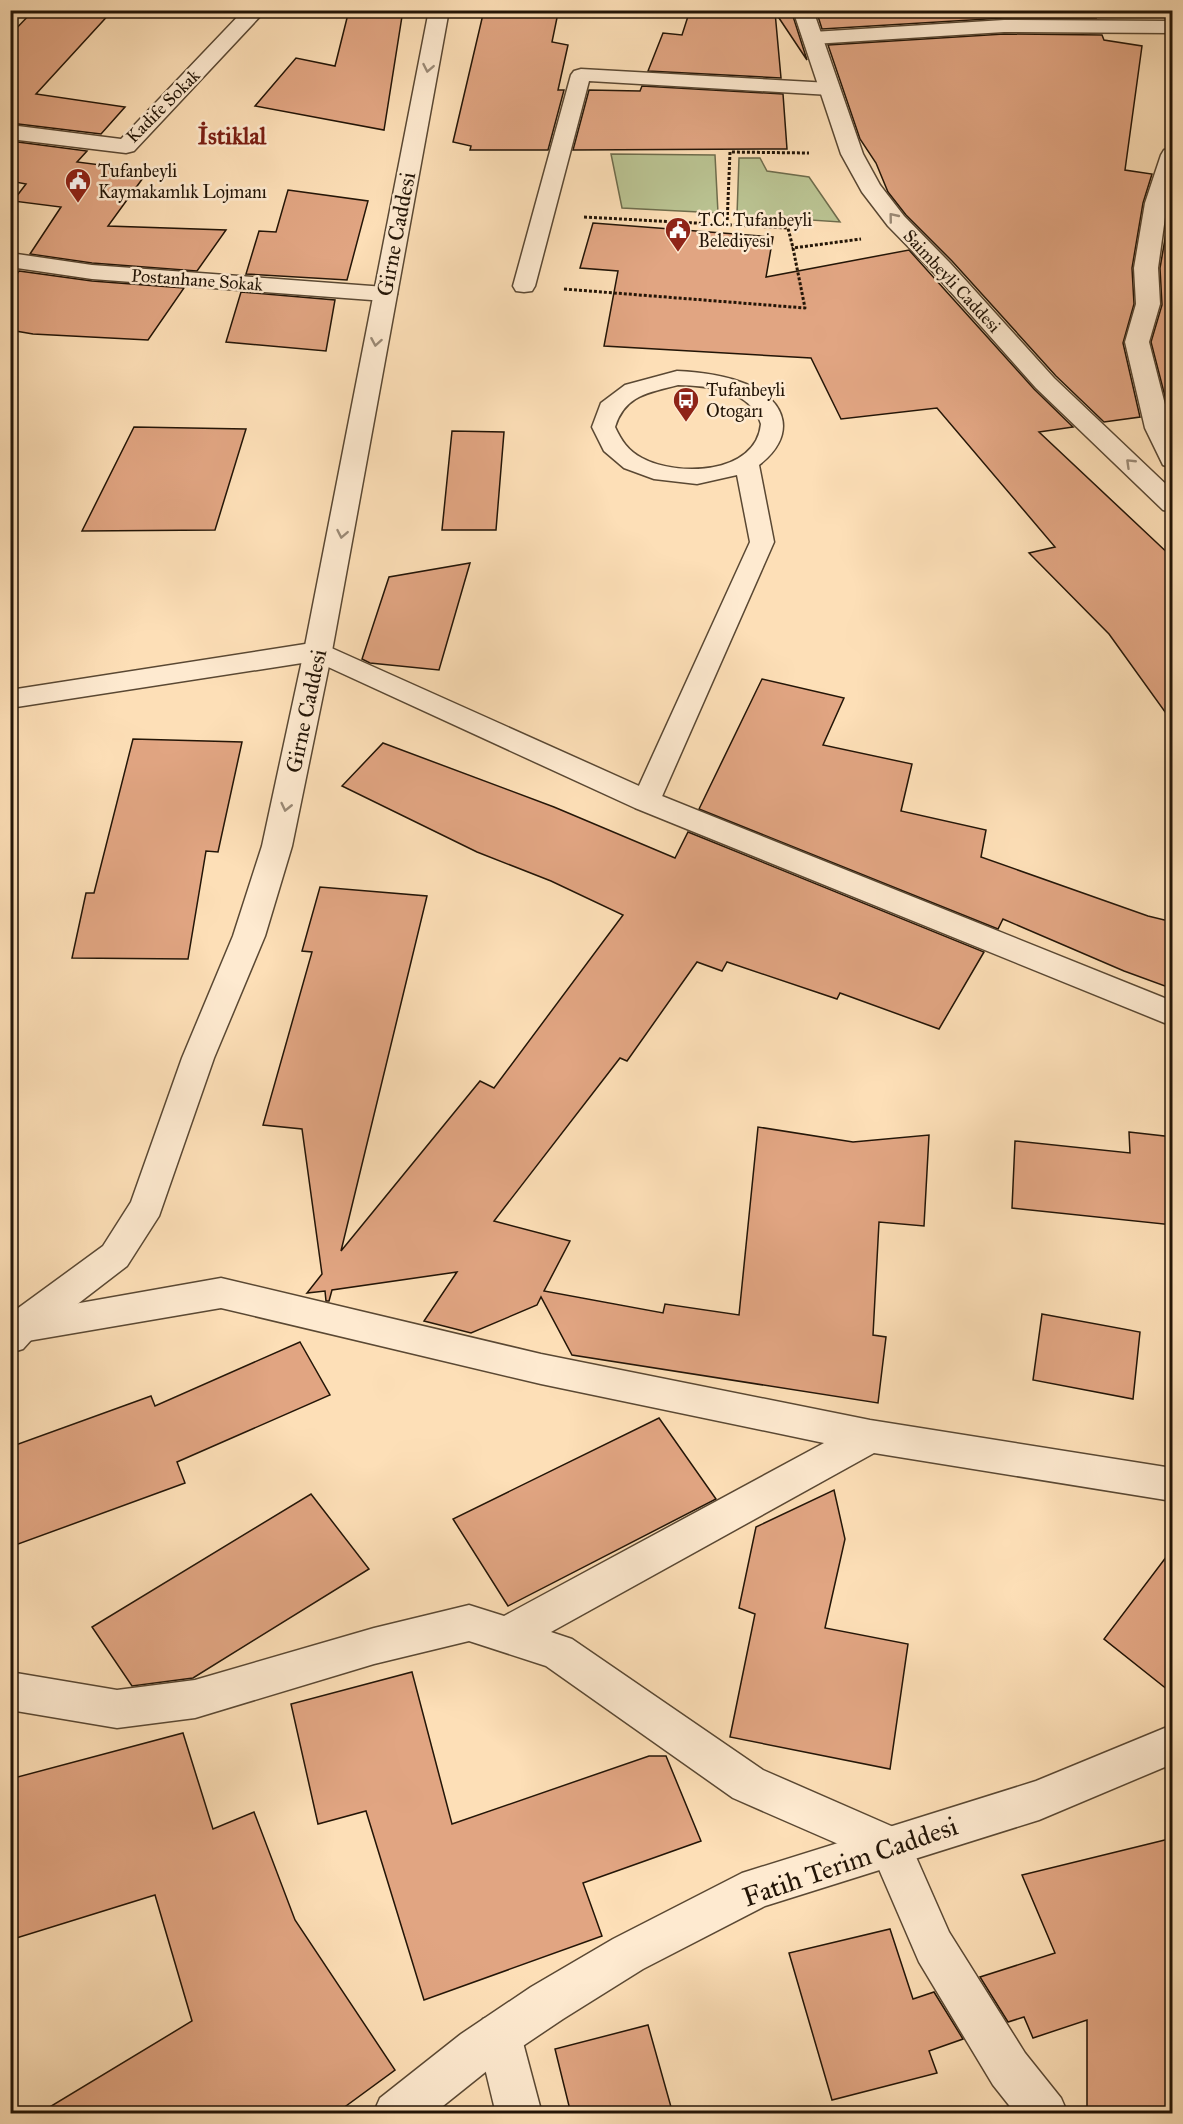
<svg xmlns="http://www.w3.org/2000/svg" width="1183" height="2124" font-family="'IM FELL Great Primer',serif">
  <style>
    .green { fill: #bac392; stroke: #6e6c4c; stroke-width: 1.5 }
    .building { fill: #e1a582; stroke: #231507; stroke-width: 1.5 }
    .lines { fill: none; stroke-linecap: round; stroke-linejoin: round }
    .service-casing { stroke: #5a4833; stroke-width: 3 }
    .minor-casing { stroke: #5a4833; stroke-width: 3 }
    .tertiary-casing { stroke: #5a4833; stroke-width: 3 }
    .path { stroke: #231507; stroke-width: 3; stroke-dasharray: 3 2; stroke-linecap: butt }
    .service { fill: #feead0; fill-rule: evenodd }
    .minor { fill: #feead0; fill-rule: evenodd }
    .tertiary { fill: #feead0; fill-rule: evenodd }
    .oneway { stroke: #9b8a76 }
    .labels { text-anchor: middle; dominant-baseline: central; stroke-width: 5; stroke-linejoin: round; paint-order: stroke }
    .far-street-label { font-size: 18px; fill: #231507; stroke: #feead0 }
    .far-poi-label { font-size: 18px; fill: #231507; stroke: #feead0; text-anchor: start }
    .street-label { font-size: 22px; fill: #231507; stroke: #feead0 }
    .far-district-label { font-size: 24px; font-weight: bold; fill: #7a1f14; stroke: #feead0 }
    .near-street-label { font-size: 27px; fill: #231507; stroke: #feead0 }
  </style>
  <rect width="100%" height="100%" fill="#fddfb7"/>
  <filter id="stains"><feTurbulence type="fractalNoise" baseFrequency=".00333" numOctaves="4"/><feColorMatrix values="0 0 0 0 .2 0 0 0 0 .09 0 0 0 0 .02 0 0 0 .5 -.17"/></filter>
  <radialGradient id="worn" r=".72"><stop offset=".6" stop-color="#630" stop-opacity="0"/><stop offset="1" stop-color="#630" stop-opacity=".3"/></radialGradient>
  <g class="green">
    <path d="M611,154l104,1 3,58 -96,-5z"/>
    <path d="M739,158h21l7,13 42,6 31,45 -103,-7z"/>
  </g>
  <g class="building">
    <path d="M34,10h79l-77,84 89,13 -24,27 -91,-11v-88z"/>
    <path d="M349,10h54l-19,120 -129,-24 41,-48 39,8z"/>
    <path d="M484,10l74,3 -6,29 16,3 -10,45h6l-16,60h-78l1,-4 -18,-4z"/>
    <path d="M690,10h101l16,50 -32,-48 6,66 -133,-7 15,-38 19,2z"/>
    <path d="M816,10h277l3,8h-92l-182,11z"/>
    <path d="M1004,34l98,1 2,5 38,6 -17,124 27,4 -9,29 -11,65 2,36 -11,39 17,74 -36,5 -48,-46 -104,-115 -46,-46 -18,-23 -12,-29 -16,-24 -32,-94z"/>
    <path d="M642,86l141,8 4,55 -214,1 16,-60 51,1z"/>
    <path d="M10,141l77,10 -10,11 71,9 -40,55 118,4 -29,41 -105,-8 -62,-9 31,-47 -48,-6 13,-17 -16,-3z"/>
    <path d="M288,190l80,11 -21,79 -101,-6 13,-43 17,1z"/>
    <path d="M1173,193v219h-4l-18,-70 11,-37 -2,-37z"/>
    <path d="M593,223l180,14 -7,40 143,-27 125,139 39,38 -34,5 134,126v165l-64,-89 -80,-81 26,-6 -118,-139 -96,11 -30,-61 -207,-12 14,-75 -38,-3z"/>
    <path d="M19,271l73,10 92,7 -36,52 -115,-6 -23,-4v-46z"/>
    <path d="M241,292l94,8 -9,51 -100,-9z"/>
    <path d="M134,427l112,2 -31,101 -133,1z"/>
    <path d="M452,431l52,1 -8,98h-54z"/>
    <path d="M470,563l-31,107 -69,-7 -8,-4 27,-82z"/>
    <path d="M762,679l82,19 -21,47 89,19 -11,47 85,19 -5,27 167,59 25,6v67l-49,-18 -121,-52 -5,10 -299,-120z"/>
    <path d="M133,739l109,3 -24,110 -12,-1 -18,108 -116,-1 14,-65h8z"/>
    <path d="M383,743l171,64 121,51 13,-26 296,120 -45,77 -99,-36 -3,6 -110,-37 -5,9 -25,-9 -70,99 -7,-3 -126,163 76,20 -26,50 119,22 2,-9 74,11 19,-188 95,15 76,-7 -5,91 -45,-4 -6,113 13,2 -8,66 -306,-48 -31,-58 -4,8 -66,28 -47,-12 33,-49 -125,18 -3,11h-3l-1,-10 -18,2 15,-19 -20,-145 -39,-4 49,-173 -10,-1 18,-64 107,9 -86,355 139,-170 14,7 129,-173 -72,-34 -74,-29 -135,-66z"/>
    <path d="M1129,1132l44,5v88l-161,-17 3,-67 115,12z"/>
    <path d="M1042,1314l98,18 -7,67 -100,-19z"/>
    <path d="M300,1342l30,53 -153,67 8,21 -175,64v-100l141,-51 4,10z"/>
    <path d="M659,1418l57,81 -208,107 -55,-87z"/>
    <path d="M834,1490l11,49 -20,89 83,16 -18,125 -160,-32 25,-123 -16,-6 17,-81z"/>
    <path d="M311,1494l58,75 -176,109 -61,8 -40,-59z"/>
    <path d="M1173,1548v146l-69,-55z"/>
    <path d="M412,1672l40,152 197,-68h17l35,85 -118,42 19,53 -178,64 -58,-189 -48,13 -27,-120z"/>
    <path d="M183,1733l30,96 41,-17 41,108 100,150 -60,44h-297l154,-93 -37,-126 -145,45v-161z"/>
    <path d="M1173,1838v276h-86v-94l-54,18 -9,-21 -16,5 -28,-45 75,-24 -33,-78z"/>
    <path d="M890,1929l23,70 21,-7 29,47 -34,12 8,22 -105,27 -43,-147z"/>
    <path d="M648,2025l25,89h-102l-16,-65z"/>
  </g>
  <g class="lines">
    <g class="service-casing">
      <g id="service">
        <path d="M581,69l249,14 7,2 3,4 -3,4 -7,2 -241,-14 -54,205 -3,5 -8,1 -8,-1 -3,-5 58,-211 3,-4z"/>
        <path d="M677,371c23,1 47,4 69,13 43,17 50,53 13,81l15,77 -114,259 -4,7 -10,2 -10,-2 -4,-7 118,-259 -13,-67 -40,9 -43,-5 -30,-11 -20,-17 -12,-24 9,-24 24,-18zM678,385c30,1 73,4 83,39 -5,51 -84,53 -119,34 -14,-7 -21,-18 -27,-31 10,-32 33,-34 63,-42z"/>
      </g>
    </g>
    <g class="minor-casing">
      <g id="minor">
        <path d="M244,10h22l-132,141 -8,2 -116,-14v-14l111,14z"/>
        <path d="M1004,20l168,1v12l-168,-1 -191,12 -7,-2 -3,-4 3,-4 7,-2z"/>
        <path d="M10,253l82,12 293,22 8,2 4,5 -4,5 -8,2 -293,-22 -82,-12z"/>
        <path d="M318,642l339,152 515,207v25l-537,-218 -320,-147 -305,47v-18z"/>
        <path d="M221,1278l320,76 329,66 302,48v33l-298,-48 -323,179 21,7 191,131 142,62 44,100 76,121 36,45 7,16h-52l-23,-29 -74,-123 -44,-102 -142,-62 -187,-132 -77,-25 -95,23 -179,54 -78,10 -107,-18v-38l107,18 78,-10 179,-52 95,-23 35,11 320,-173 -283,-59 -320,-76 -211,36 2,-29z"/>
        <path d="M499,2013l16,6 6,16 21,79h-46l-19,-79 6,-16z"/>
      </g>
    </g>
    <g class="tertiary-casing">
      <g id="tertiary">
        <path d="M429,10h20l-117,641 -40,195 -27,90 -51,122 -55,158 -32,50 -95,73 -9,10 -13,4v-39l93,-68 28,-44 51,-144 51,-122 29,-90 42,-195z"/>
        <path d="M793,10h20l50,144 17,31 24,31 46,47 104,115 118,112v22l-9,-2 -127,-122 -102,-115 -46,-47 -26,-34 -21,-38z"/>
        <path d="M1172,148v39l-5,16 -9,65 2,36 -11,38 23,90v36l-9,-3 -18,-37 -20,-86 11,-38 -2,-36 11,-65 16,-48 3,-5z"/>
        <path d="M1172,1725v39l-133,56 -274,86 -122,63 -80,50 -70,47 -60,48h-60l7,-16 81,-64 70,-47 82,-48 129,-66 294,-92z"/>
      </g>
    </g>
    <g class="path">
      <path d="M584,217l204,11 5,20"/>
      <path d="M727,225l3,-73 79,1"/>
      <path d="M564,289l241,19 -12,-60 68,-9"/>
    </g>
    <use href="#service" class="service"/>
    <use href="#minor" class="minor"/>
    <use href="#tertiary" class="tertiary"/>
  </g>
  <defs><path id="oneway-chevron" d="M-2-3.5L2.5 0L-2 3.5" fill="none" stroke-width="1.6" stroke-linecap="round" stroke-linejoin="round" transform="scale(1.5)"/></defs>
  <g class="oneway">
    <use href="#oneway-chevron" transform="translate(428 68) rotate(101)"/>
    <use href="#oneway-chevron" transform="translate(893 217) rotate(-129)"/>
    <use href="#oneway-chevron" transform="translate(376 342) rotate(100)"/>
    <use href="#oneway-chevron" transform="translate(1130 463) rotate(-136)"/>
    <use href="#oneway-chevron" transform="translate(342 534) rotate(101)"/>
    <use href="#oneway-chevron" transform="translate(286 807) rotate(103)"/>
  </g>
  <defs>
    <g id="civic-pin" transform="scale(1.35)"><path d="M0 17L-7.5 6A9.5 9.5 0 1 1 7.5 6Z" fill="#8f2418" stroke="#feead0"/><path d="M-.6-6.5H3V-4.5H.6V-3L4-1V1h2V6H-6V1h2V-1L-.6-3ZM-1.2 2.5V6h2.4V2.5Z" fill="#fff"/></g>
    <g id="bus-pin" transform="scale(1.35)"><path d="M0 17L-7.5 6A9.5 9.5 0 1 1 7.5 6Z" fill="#8f2418" stroke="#feead0"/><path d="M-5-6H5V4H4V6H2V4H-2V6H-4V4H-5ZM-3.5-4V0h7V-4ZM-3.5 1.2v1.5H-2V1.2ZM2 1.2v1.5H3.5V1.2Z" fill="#fff"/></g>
  </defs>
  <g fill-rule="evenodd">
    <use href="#civic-pin" x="78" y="181"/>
    <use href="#civic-pin" x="678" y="230"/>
    <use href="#bus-pin" x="686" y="400"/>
  </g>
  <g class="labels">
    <g class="far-street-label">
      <text transform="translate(163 106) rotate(-45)">Kadife Sokak</text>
      <text transform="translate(197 280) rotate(4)">Postanhane Sokak</text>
      <text transform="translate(952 281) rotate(47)">Saimbeyli Caddesi</text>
    </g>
    <g class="far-poi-label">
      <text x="98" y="171">Tufanbeyli<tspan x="98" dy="21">Kaymakamlık Lojmanı</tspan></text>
      <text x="698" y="220">T.C. Tufanbeyli<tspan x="698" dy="21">Belediyesi</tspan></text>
      <text x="706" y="390">Tufanbeyli<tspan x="706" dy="21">Otogarı</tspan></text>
    </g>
    <g class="street-label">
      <text transform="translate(396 234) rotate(-79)">Girne Caddesi</text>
      <text transform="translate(306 711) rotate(-78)">Girne Caddesi</text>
    </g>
    <g class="far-district-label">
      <text x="232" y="136">İstiklal</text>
    </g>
    <g class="near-street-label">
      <text transform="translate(850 1861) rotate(-19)">Fatih Terim Caddesi</text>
    </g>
  </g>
  <rect width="1183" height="2124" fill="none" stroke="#fddfb7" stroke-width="36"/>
  <rect x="12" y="12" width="1159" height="2100" fill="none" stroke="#231507" stroke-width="3"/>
  <rect x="18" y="18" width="1147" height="2088" fill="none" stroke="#231507" stroke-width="1.5"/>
  <rect width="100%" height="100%" filter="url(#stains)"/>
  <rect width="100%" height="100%" fill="url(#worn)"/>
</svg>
